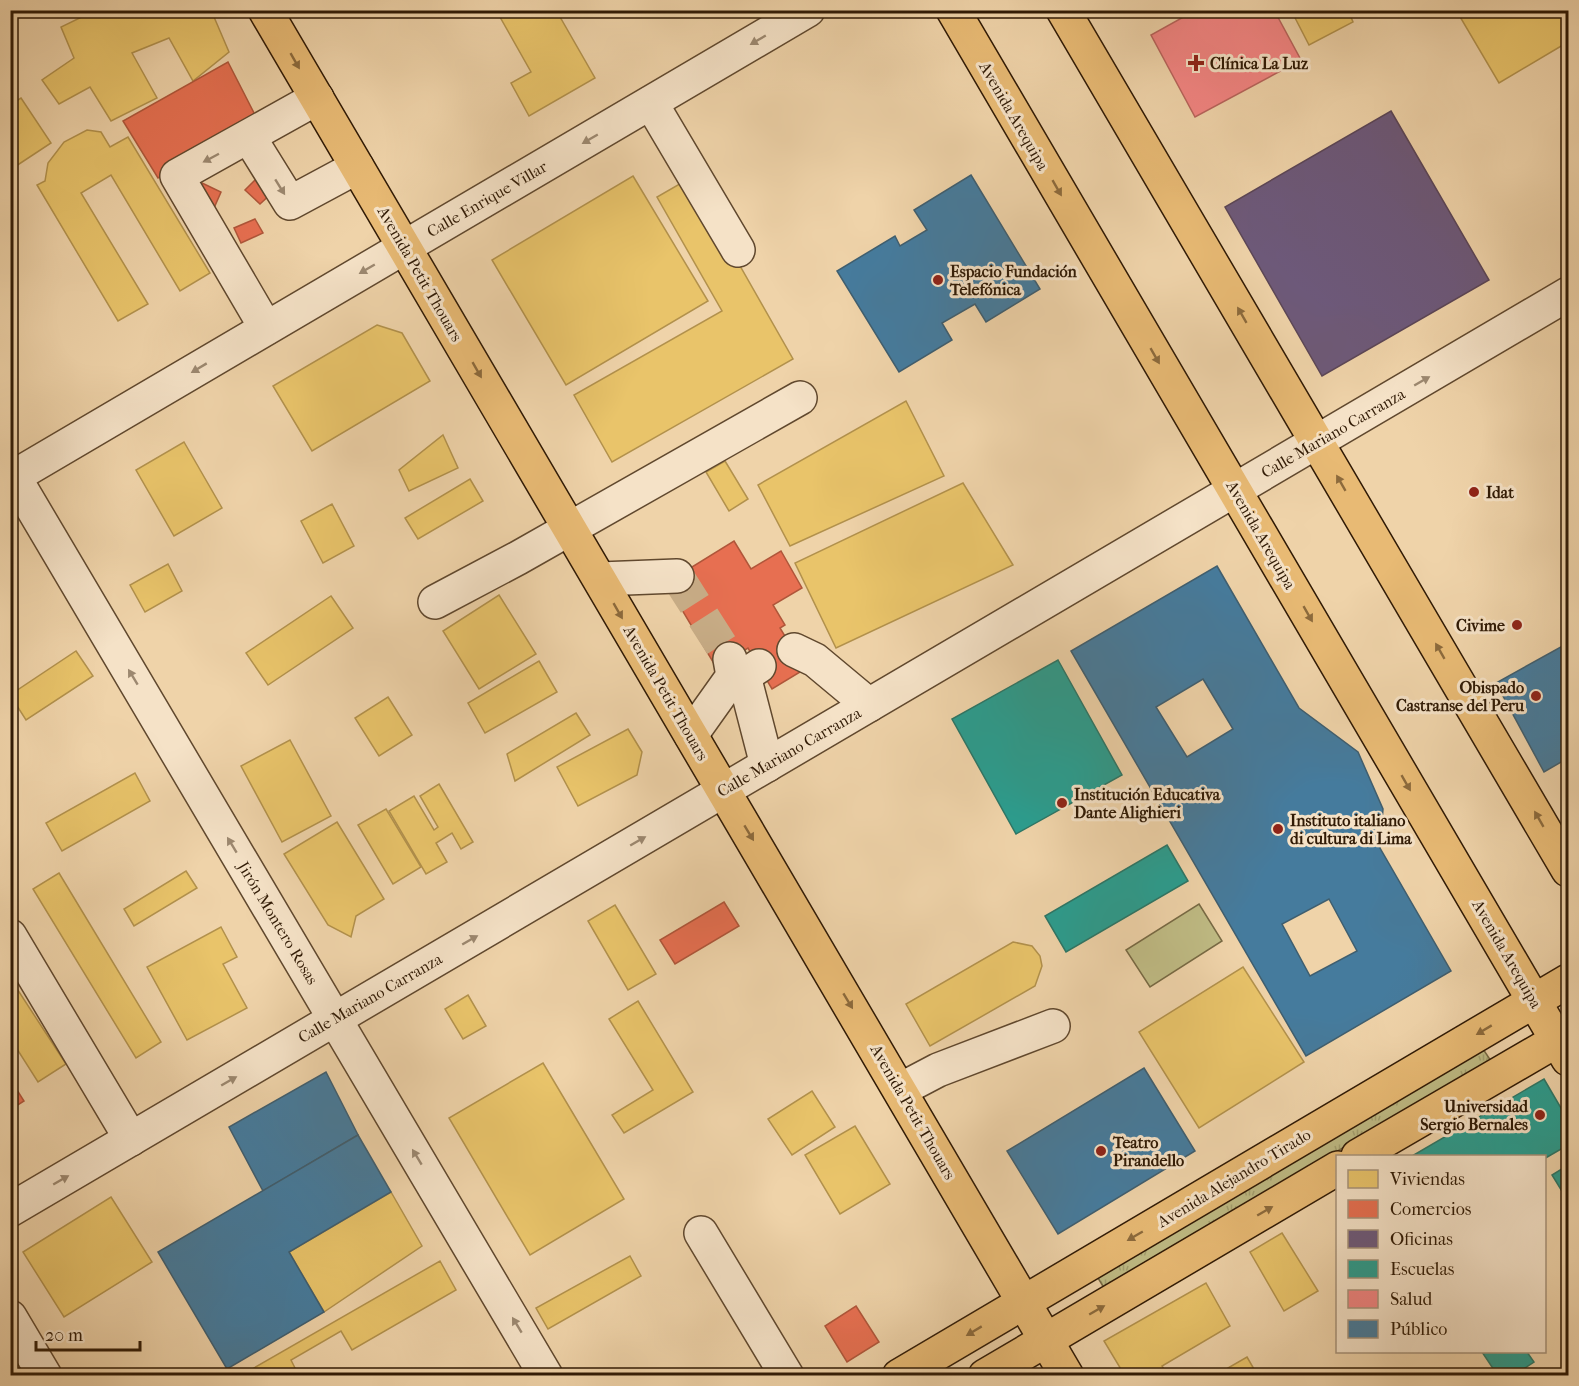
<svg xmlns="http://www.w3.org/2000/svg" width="1579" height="1386" font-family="'IM FELL French Canon',serif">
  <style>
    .grass { fill: url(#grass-tufts); stroke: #786a44; stroke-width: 1.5 }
    .park { fill: #bfbb84; stroke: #786a44; stroke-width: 1.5 }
    .homes { fill: #e9c46a; stroke: #b2914c; stroke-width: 1.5 }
    .shops { fill: #e76f51; stroke: #b0563a; stroke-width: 1.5 }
    .offices { fill: #6d597a; stroke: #5b4657; stroke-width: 1.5 }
    .schools { fill: #2a9d8f; stroke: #2c7666; stroke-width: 1.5 }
    .health { fill: #f28482; stroke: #b8645c; stroke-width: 1.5 }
    .public { fill: #457b9d; stroke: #3f5e6f; stroke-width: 1.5; fill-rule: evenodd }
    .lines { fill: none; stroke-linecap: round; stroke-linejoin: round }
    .minor-tunnel { stroke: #c9ae88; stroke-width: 33; stroke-dasharray: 33 16; stroke-linecap: butt }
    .minor-casing { stroke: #60482e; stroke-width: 36 }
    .major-casing { stroke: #301a05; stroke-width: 36 }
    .minor { stroke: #f5e2c7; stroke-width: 33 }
    .major { stroke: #e8ba74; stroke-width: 33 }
    .oneway { fill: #9c8870 }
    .oneway2 { fill: #8c6a3c }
    .poi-dot { fill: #8f2418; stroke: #f5e2c7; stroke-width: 2 }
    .labels { text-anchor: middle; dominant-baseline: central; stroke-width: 6; stroke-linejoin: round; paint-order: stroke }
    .poi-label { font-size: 16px; font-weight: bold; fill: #301a05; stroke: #f5e2c7; text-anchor: start }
    .street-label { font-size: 16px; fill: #301a05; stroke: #f5e2c7 }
  </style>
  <defs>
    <pattern id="grass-tufts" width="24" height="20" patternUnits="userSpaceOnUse" patternTransform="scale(1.5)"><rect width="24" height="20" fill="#bfbb84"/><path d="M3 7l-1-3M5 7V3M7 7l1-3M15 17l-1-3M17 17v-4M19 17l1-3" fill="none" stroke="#a4a070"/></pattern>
  </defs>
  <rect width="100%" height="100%" fill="#efd3a9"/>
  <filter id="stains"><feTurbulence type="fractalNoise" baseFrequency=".00333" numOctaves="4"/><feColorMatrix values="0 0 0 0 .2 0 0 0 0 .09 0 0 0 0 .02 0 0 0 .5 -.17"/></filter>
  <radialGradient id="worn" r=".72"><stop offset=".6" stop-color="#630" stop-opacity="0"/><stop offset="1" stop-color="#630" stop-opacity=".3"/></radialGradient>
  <path class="grass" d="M1481,1046l10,15 -387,227 -9,-15z"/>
  <path class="park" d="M1199,904l23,37 -72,46 -24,-37z"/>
  <g class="homes">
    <path d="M96,10h115l18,42 -36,29 -24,-43 -37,15 25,45 -46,23 -21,-34 -31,17 -17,-24 32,-22 -13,-31z"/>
    <path d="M496,10h12l2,4 5,-4h41l39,68 -66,38 -18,-33 20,-11z"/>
    <path d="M1291,10h57l5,12 -44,23z"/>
    <path d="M1456,10h112v32l-69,41z"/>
    <path d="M21,98l30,45 -41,27v-65z"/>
    <path d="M87,130l14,2 9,15 18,-10 82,136 -30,18 -69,-116 -30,18 67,111 -30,17 -81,-136 8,-4 3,-18 16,-21z"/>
    <path d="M633,176l75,125 -142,84 -74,-125z"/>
    <path d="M690,178l103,181 -181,103 -38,-67 148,-84 -65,-114z"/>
    <path d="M377,325l25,8 28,48 -118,70 -39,-65z"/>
    <path d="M906,401l38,75 -154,70 -32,-61z"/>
    <path d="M443,435l15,33 -49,23 -10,-21z"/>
    <path d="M184,442l38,66 -48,28 -38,-66z"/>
    <path d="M725,461l23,38 -19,12 -23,-39z"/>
    <path d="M470,479l13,22 -65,38 -13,-21z"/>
    <path d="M963,483l50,82 -177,83 -41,-85z"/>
    <path d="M332,504l22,42 -31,17 -22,-42z"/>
    <path d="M168,564l14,27 -37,21 -15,-27z"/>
    <path d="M499,595l37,59 -57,35 -36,-58z"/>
    <path d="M331,596l22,32 -85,57 -22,-32z"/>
    <path d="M76,651l17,25 -67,44 -16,-25z"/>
    <path d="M539,661l18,31 -72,41 -17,-30z"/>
    <path d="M388,697l24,38 -33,21 -24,-38z"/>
    <path d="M576,713l14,22 -75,46 -8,-27z"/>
    <path d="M628,729l14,23 -5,23 -59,31 -21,-39z"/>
    <path d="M290,740l41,76 -49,26 -41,-76z"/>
    <path d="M135,773l15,28 -88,50 -16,-28z"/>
    <path d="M439,784l34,58 -12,7 -9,-16 -16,10 11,19 -21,12 -37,-63 25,-15 20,34 4,-3 -18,-31z"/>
    <path d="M386,809l35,58 -28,17 -35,-59z"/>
    <path d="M337,822l47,77 -28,17 -5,21 -23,-12 -44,-71z"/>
    <path d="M186,871l11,17 -63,38 -10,-17z"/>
    <path d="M59,873l102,169 -25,16 -103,-169z"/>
    <path d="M615,905l41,69 -28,16 -40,-69z"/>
    <path d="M221,927l16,30 -14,7 24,44 -60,32 -40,-73z"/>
    <path d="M1013,942l19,4 8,10 2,10 -7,20 -105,60 -24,-42z"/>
    <path d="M1243,967l61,95 -105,66 -60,-96z"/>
    <path d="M10,978l56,86 -28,18 -28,-44z"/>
    <path d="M468,995l18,31 -23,13 -18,-30z"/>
    <path d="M638,1001l55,91 -69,41 -12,-18 41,-25 -44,-71z"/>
    <path d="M543,1063l81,136 -94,56 -81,-137z"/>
    <path d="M812,1091l23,36 -43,28 -24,-36z"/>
    <path d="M855,1126l35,58 -50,30 -35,-59z"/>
    <path d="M391,1192l31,54 -98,66 -35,-60z"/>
    <path d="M111,1197l41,65 -88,55 -41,-65z"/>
    <path d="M1282,1233l36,58 -34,20 -34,-59z"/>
    <path d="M630,1256l11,20 -93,53 -12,-21z"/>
    <path d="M440,1261l16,29 -104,60 -11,-19 -50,29 8,16h-59z"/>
    <path d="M1206,1283l24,43 -68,40 6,10h-43l-21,-35z"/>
    <path d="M1247,1357l11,19h-44z"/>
  </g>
  <g class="shops">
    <path d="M228,62l26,51 -1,11 -95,54 -35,-57z"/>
    <path d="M258,177l15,15 -13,12 -15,-14z"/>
    <path d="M202,183l19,9 -7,16 -19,-9z"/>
    <path d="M255,219l8,14 -22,10 -7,-15z"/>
    <path d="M734,541l17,28 30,-18 21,37 -29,17 12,20 -5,3 25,41 -33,20 -24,-41 -32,19 -50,-84z"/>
    <path d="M724,902l15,24 -64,38 -15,-24z"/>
    <path d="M10,1079l14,22 -14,9z"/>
    <path d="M856,1306l23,36 -32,20 -22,-36z"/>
  </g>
  <path class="offices" d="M1391,111l98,169 -167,96 -97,-169z"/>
  <g class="schools">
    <path d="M1058,660l64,115 -106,59 -64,-115z"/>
    <path d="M1167,845l21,36 -122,71 -21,-36z"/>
    <path d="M1544,1079l24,41v25l-24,14v-3h-132z"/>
    <path d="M1568,1165v36l-16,-26z"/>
    <path d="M1482,1352h45l7,10 -21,14h-15z"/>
  </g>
  <path class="health" d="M1196,10h78l27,50 -106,57 -44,-82z"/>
  <g class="public">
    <path d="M971,175l69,114 -54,33 -11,-18 -33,19 10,17 -53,32 -62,-101 58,-35 5,10 27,-16 -13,-20z"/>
    <path d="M1217,566l82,142 59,44 25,57 -3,39 71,123 -145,85 -235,-405zM1203,679l30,50 -46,28 -31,-50zM1329,899l28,52 -47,25 -28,-52z"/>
    <path d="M1568,643v115l-24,14 -48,-89z"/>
    <path d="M1144,1068l51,83 -137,83 -51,-83z"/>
    <path d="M326,1072l32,63 -95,56 -34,-64z"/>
    <path d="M358,1135l33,57 -102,60 35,60 -97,57 -69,-117z"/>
  </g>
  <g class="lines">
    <path class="minor-tunnel" d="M677,576l53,83"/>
    <g class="minor-casing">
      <g id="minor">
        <path d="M651,103l87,147"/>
        <path d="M249,137l41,66 67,-36"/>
        <path d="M266,328l-89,-152 140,-78"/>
        <path d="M10,470l536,906"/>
        <path d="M10,479l798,-469"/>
        <path d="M600,579l77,-3"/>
        <path d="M435,602l83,-44 282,-160"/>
        <path d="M794,650l21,10 54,45"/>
        <path d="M759,666l-15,10 23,89"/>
        <path d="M691,735l42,-59 -3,-17"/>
        <path d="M10,936l121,203"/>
        <path d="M900,1090l38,-20 115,-44"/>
        <path d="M10,1210l1558,-916"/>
        <path d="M701,1233l86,143"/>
        <path d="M10,1317l35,59"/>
      </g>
    </g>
    <g class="major-casing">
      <g id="major">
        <path d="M265,10l802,1366"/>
        <path d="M953,10l615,1049"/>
        <path d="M1063,10l505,860"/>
        <path d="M1358,1156l210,-122"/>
        <path d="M899,1376l669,-395"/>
        <path d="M985,1376l353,-208"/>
      </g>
    </g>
    <use href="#minor" class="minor"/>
    <use href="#major" class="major"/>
  </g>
  <defs><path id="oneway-solid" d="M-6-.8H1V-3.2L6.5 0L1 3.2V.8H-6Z" transform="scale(1.5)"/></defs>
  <g class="oneway">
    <use href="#oneway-solid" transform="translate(758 40) rotate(150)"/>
    <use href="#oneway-solid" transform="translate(590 139) rotate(150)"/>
    <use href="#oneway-solid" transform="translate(211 158) rotate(152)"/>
    <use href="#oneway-solid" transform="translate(280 187) rotate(58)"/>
    <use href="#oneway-solid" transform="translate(367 269) rotate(150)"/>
    <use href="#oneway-solid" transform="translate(199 368) rotate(149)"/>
    <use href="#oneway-solid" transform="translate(1422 381) rotate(-30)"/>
    <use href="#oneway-solid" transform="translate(133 677) rotate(-121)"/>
    <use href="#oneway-solid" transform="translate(638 841) rotate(-30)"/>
    <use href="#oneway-solid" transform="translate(232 845) rotate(-121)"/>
    <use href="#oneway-solid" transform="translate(470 940) rotate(-30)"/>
    <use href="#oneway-solid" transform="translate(229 1081) rotate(-30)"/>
    <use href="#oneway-solid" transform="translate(417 1157) rotate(-121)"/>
    <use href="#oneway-solid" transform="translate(61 1180) rotate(-30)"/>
    <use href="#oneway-solid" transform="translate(517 1325) rotate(-121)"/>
  </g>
  <g class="oneway2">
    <use href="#oneway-solid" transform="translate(295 61) rotate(60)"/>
    <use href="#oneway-solid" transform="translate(1057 188) rotate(60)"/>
    <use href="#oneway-solid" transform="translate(1242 315) rotate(-120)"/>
    <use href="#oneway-solid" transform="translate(1155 356) rotate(60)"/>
    <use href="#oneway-solid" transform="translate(477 370) rotate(60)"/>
    <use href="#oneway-solid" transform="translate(1341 483) rotate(-120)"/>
    <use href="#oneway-solid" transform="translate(618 611) rotate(60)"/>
    <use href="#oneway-solid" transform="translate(1308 614) rotate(60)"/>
    <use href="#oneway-solid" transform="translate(1440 651) rotate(-120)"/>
    <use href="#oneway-solid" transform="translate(1406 783) rotate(60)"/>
    <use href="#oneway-solid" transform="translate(1539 819) rotate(-120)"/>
    <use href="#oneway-solid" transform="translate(749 833) rotate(59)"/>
    <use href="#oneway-solid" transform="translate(848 1001) rotate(59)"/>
    <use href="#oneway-solid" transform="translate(1484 1030) rotate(149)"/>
    <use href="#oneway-solid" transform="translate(1265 1211) rotate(-30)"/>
    <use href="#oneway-solid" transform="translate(1135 1236) rotate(150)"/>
    <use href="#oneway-solid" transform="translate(1097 1310) rotate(-30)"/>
    <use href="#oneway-solid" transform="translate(974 1331) rotate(149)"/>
  </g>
  <g class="poi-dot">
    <path d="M1193 54h6v6h6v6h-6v6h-6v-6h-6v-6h6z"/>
    <circle cx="938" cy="280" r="6"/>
    <circle cx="1474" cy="492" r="6"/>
    <circle cx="1517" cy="625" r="6"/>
    <circle cx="1536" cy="696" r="6"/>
    <circle cx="1062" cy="803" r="6"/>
    <circle cx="1278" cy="829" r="6"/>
    <circle cx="1540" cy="1115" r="6"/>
    <circle cx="1101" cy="1151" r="6"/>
  </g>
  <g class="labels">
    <g class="poi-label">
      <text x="1210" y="63">Clínica La Luz</text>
      <text x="950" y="271">Espacio Fundación<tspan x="950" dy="18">Telefónica</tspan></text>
      <text x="1486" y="492">Idat</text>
      <text x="1505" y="625" text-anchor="end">Civime</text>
      <text x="1524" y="687" text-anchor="end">Obispado<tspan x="1524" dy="18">Castranse del Peru</tspan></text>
      <text x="1074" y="794">Institución Educativa<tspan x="1074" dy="18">Dante Alighieri</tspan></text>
      <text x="1290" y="820">Instituto italiano<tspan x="1290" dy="18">di cultura di Lima</tspan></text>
      <text x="1528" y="1106" text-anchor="end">Universidad<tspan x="1528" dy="18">Sergio Bernales</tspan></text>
      <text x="1113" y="1142">Teatro<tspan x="1113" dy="18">Pirandello</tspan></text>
    </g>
    <g class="street-label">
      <text transform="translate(1014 116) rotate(60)">Avenida Arequipa</text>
      <text transform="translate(487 199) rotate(-30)">Calle Enrique Villar</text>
      <text transform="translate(420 274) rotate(60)">Avenida Petit Thouars</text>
      <text transform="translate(1333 433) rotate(-30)">Calle Mariano Carranza</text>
      <text transform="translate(1261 535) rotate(60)">Avenida Arequipa</text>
      <text transform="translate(666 693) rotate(60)">Avenida Petit Thouars</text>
      <text transform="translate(789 752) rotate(-30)">Calle Mariano Carranza</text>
      <text transform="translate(278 923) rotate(59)">Jirón Montero Rosas</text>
      <text transform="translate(1507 954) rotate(60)">Avenida Arequipa</text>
      <text transform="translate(370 998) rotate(-30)">Calle Mariano Carranza</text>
      <text transform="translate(913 1112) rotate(60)">Avenida Petit Thouars</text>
      <text transform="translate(1234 1178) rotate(-31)">Avenida Alejandro Tirado</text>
    </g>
  </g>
  <rect width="1579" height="1386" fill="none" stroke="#efd3a9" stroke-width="36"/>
  <rect x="12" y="12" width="1555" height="1362" fill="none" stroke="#301a05" stroke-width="3"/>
  <rect x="18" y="18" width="1543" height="1350" fill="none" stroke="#301a05" stroke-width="1.5"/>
  <rect x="1336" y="1155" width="210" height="198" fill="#f5e2c7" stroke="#a69279" stroke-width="1.5"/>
  <rect x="1348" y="1170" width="30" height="18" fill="#e9c46a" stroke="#a69279" stroke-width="1.5"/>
  <text x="1390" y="1185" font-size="18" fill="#301a05">Viviendas</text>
  <rect x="1348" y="1200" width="30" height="18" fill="#e76f51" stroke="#a69279" stroke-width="1.5"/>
  <text x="1390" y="1215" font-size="18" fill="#301a05">Comercios</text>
  <rect x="1348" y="1230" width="30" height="18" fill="#6d597a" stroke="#a69279" stroke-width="1.5"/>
  <text x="1390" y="1245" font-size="18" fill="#301a05">Oficinas</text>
  <rect x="1348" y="1260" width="30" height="18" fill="#2a9d8f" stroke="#a69279" stroke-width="1.5"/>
  <text x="1390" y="1275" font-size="18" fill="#301a05">Escuelas</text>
  <rect x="1348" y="1290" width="30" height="18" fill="#f28482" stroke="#a69279" stroke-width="1.5"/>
  <text x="1390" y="1305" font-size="18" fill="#301a05">Salud</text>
  <rect x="1348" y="1320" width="30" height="18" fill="#457b9d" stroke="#a69279" stroke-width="1.5"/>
  <text x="1390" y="1335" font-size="18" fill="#301a05">Público</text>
  <path d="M36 1341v9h104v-9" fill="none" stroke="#301a05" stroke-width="3"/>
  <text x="45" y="1341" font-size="18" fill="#301a05" stroke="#f5e2c7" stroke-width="4.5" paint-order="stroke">20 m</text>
  <rect width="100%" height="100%" filter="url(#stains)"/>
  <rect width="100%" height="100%" fill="url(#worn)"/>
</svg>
